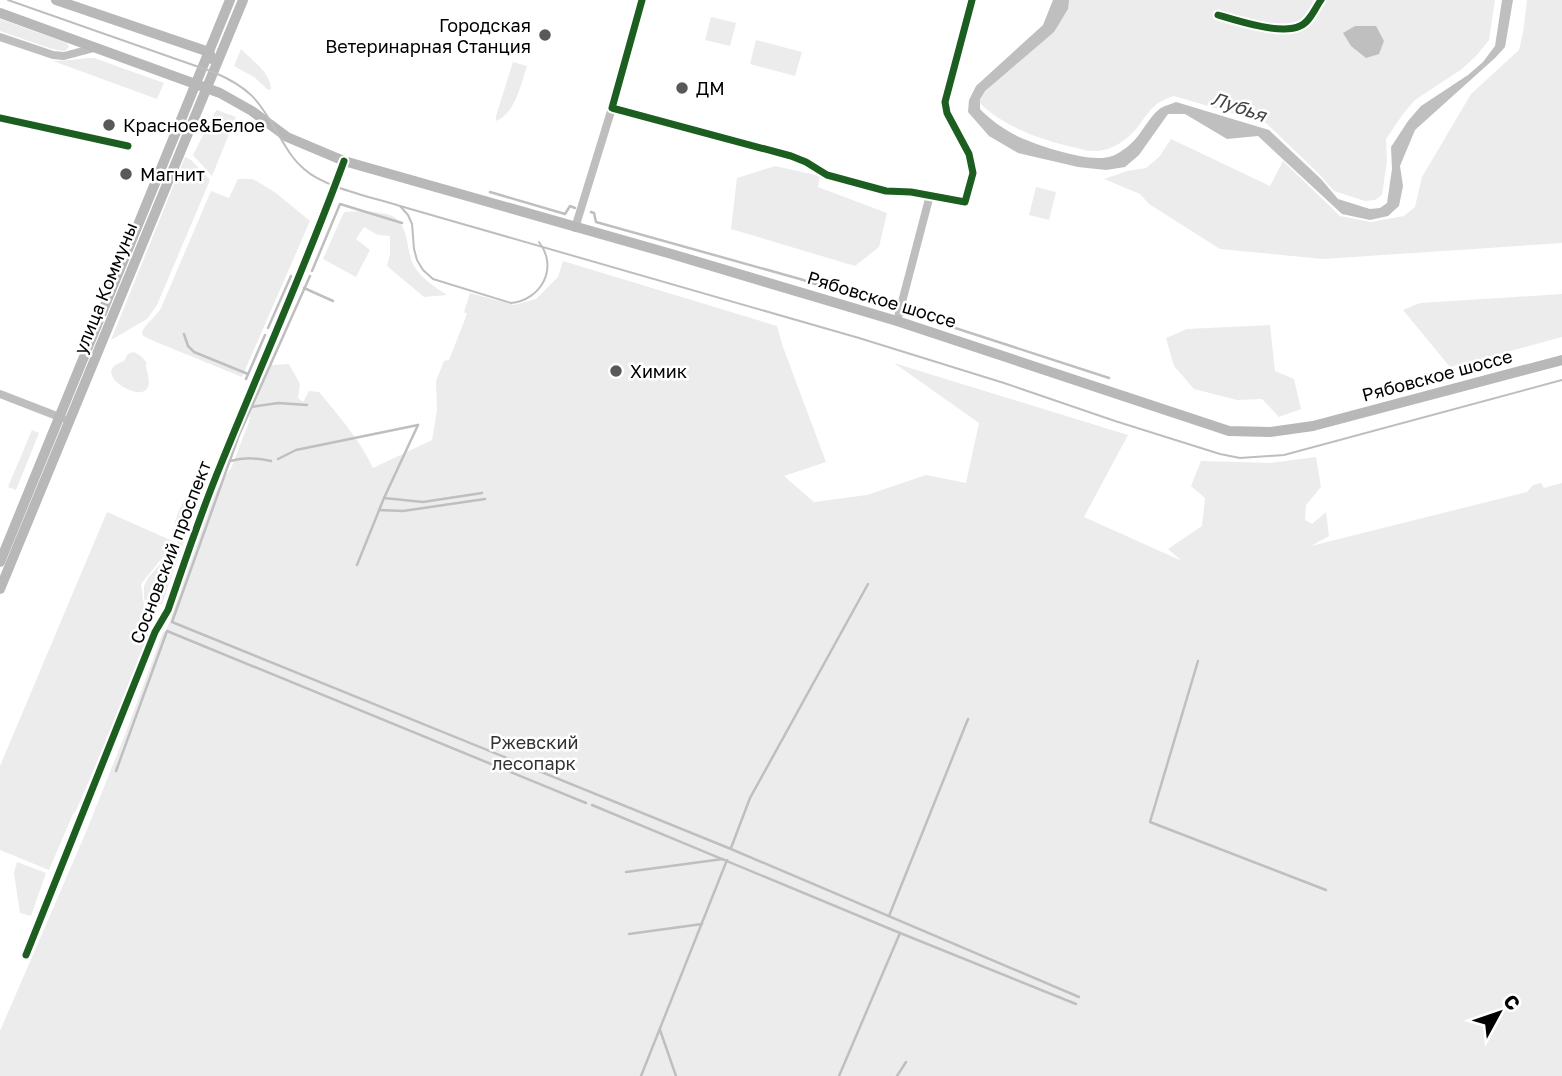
<svg xmlns="http://www.w3.org/2000/svg" width="1562" height="1076" font-family="'Golos Text',sans-serif">
  <style>
    .green { fill: #ececec }
    .water { fill: #bfbfbf }
    .lines { fill: none; stroke-linecap: round; stroke-linejoin: round }
    .stream { stroke: #bfbfbf; stroke-width: 2.5 }
    .street { stroke: #bebebe; stroke-width: 8 }
    .secondary { stroke: #b8b8b8; stroke-width: 10 }
    .tram { stroke: #bebebe; stroke-width: 2 }
    .cycleway-casing { stroke: #fff; stroke-width: 11 }
    .cycleway { stroke: #1b5e20; stroke-width: 7 }
    .poi-dot { fill: #595959; stroke: #fff; stroke-width: 2.5 }
    .labels { text-anchor: middle; dominant-baseline: central; stroke-width: 5; stroke-linejoin: round; paint-order: stroke }
    .poi-label { font-size: 18px; fill: #000; stroke: #fff; text-anchor: start }
    .street-label { font-size: 18px; fill: #000; stroke: #fff }
    .park-label { font-size: 18px; fill: #333; stroke: #fff }
    .water-label { font-size: 19px; font-style: italic; fill: #444; stroke: #fff }
  </style>
  <rect width="100%" height="100%" fill="#fff"/>
  <g class="green">
    <path d="M1067,0h428l-6,40 -12,15 -15,14 -47,31 -12,14 -17,25 1,22 -5,34 -7,5 -10,1 -31,-10 -17,-19 -51,-49 -92,-27c-28,8 -27,25 -47,42 -10,8 -22,14 -35,13 -5,0 -10,-2 -15,-3 -35,-8 -72,-20 -97,-45v-10z"/>
    <path d="M1527,0h35v243l-239,16 -103,-10 -71,-45 -9,-10 -36,-15 23,-8 19,-3 13,-11 12,-18 99,47 13,-25 57,55 31,6 33,-6 11,-9 7,-30 49,-83 48,-44 4,-17z"/>
    <path d="M711,17l25,6 -6,23 -25,-6z"/>
    <path d="M0,19l67,24 2,4 -4,4 -13,-2 -52,-18z"/>
    <path d="M756,40l46,12 -7,24 -45,-12z"/>
    <path d="M241,49c11,11 30,24 30,40l-3,1 -14,-13 -20,-11z"/>
    <path d="M88,58h6l70,25 -7,16 -104,-38 18,-1z"/>
    <path d="M513,62l14,4c-6,18 -12,48 -31,55v-5z"/>
    <path d="M217,110l19,7 -24,59 -19,-21 22,-43z"/>
    <path d="M185,157l6,3 19,20 -53,125 -10,14 -36,21z"/>
    <path d="M775,166l45,10 -2,11 69,26 -8,34 -24,19 -124,-37 6,-51z"/>
    <path d="M238,179h15l23,14 34,28 -68,156 -86,-35 -13,-6 -1,-4c4,-9 14,-15 19,-24l50,-117 18,7z"/>
    <path d="M1036,187l20,5 -7,28 -20,-5z"/>
    <path d="M365,211c10,1 25,2 32,8 11,9 10,34 17,47 8,13 21,21 33,29l-23,2 -37,-31 3,-12v-18l-12,-1 -14,-8 -8,12 14,11 -14,27 -33,-18 21,-47z"/>
    <path d="M563,261l214,65 6,21 43,115 -42,14 30,26 53,-7 59,-20 40,8 13,-60 -85,-60 234,72 -44,82 98,44 -14,-12 34,-23 3,-28 -14,-12 10,-25 69,2 46,-6 5,30 -15,18 -1,15 7,4 14,-12 3,24 -18,10 216,-54 6,-7 8,-2 3,5 18,-5v593h-1562v-45l86,-199 40,-100 37,-100 3,-1 5,-14 1,-15 42,-107 18,-29 17,-44 3,-25 19,-32 18,-1 11,20 -2,14 5,4 6,-11 10,1c20,24 41,48 54,76l59,-28 5,-30 -1,-29 8,-20 5,-1 18,-46 -3,-2 6,-19 44,12 22,-6 22,-22z"/>
    <path d="M1562,294v43l-112,30 -47,-57 17,-7z"/>
    <path d="M1270,325l5,46 19,8 7,30 -22,8 -17,-18 -25,1 -43,-11 -20,-23 -8,-28 21,-9z"/>
    <path d="M133,352c4,1 10,5 13,10 1,1 0,3 0,5 2,8 7,22 -4,25 -13,3 -50,-21 -18,-31l4,-7z"/>
    <path d="M32,430l7,3 -23,57 -8,-3z"/>
    <path d="M192,488l7,2 -1,11 -36,103 -9,2 -9,-7v-13l4,-8 30,-35c-10,-18 4,-41 14,-55z"/>
    <path d="M107,512l68,30 -34,42 7,52 -21,56 -51,119 -3,3 -24,56 -49,-20v-84z"/>
    <path d="M17,862l29,11 -15,43 -11,-3 -6,-40z"/>
  </g>
  <g class="water">
    <path d="M1053,0h16l-1,9 -14,23 -69,59 -5,8v10c10,11 25,21 39,28 21,9 72,27 93,19 5,-1 10,-6 14,-8 15,-11 22,-31 35,-40 5,-3 11,-4 15,-6l93,28 52,49 17,20 32,10 10,-1 7,-5 5,-34 -1,-22 17,-26 13,-15 47,-31 15,-13 12,-16 7,-46h11l-8,47 -10,11 -80,72 -15,36 3,20 -4,20 -11,10 -18,4 -28,-6 -84,-78 -31,3 -42,-25h-17l-29,41 -14,12 -19,3 -28,-3 -60,-14 -29,-17 -21,-24 1,-12 7,-14 67,-61z"/>
    <path d="M1355,26h21l8,15 -5,13 -13,4 -15,-12 -8,-13z"/>
  </g>
  <g class="lines">
    <g class="stream">
      <path d="M490,192l75,22 5,-8 5,2"/>
      <path d="M591,212l3,1 2,9 204,57 85,28"/>
      <path d="M312,271l28,-67 62,19"/>
      <path d="M310,276l-71,159 -67,187 559,227 348,148"/>
      <path d="M304,288l29,13"/>
      <path d="M909,313l200,65"/>
      <path d="M268,328l23,-52"/>
      <path d="M184,334l4,12 6,6 54,22"/>
      <path d="M246,379l19,-44"/>
      <path d="M251,407l27,-4 29,2"/>
      <path d="M278,459l18,-9 122,-25"/>
      <path d="M230,461c15,-4 26,-3 41,0"/>
      <path d="M384,498l39,4 59,-9"/>
      <path d="M379,510l24,1 82,-12"/>
      <path d="M357,565l27,-67 34,-73"/>
      <path d="M1198,661l-48,161 176,68"/>
      <path d="M116,771l51,-140 419,172"/>
      <path d="M592,805l308,128 176,71"/>
      <path d="M731,848l19,-50 118,-214"/>
      <path d="M626,872l97,-13"/>
      <path d="M889,916l79,-197"/>
      <path d="M629,934l73,-10"/>
      <path d="M660,1030l16,46"/>
      <path d="M641,1076l86,-216"/>
      <path d="M839,1076l61,-143"/>
      <path d="M897,1076l9,-14"/>
    </g>
    <g class="street">
      <path d="M642,0l-30,108 179,48 15,6 21,13 59,16 25,1 54,10 8,-29 -4,-19 -22,-41 -2,-11 27,-102"/>
      <path d="M1218,15c20,6 63,20 82,11 10,-4 15,-18 21,-26"/>
      <path d="M0,37l53,18 11,1 30,-8"/>
      <path d="M0,118l128,28"/>
      <path d="M575,228l37,-120"/>
      <path d="M897,321l33,-126"/>
      <path d="M0,394l62,24"/>
      <path d="M26,955l129,-323 13,-22c17,-49 33,-98 53,-146 41,-101 86,-201 123,-303"/>
    </g>
    <g class="secondary">
      <path d="M56,0l153,52 3,7"/>
      <path d="M0,13l220,80 32,18 35,26 57,24 324,92 229,68 332,110 41,1 43,-6 249,-66"/>
      <path d="M0,562l230,-562"/>
      <path d="M0,589l243,-589"/>
    </g>
    <g class="tram">
      <path d="M8,0l205,72c36,15 46,28 65,62 8,13 14,25 26,35 21,19 68,28 96,37l459,132 145,45 111,38 105,33 20,4 44,-3 278,-75"/>
      <path d="M400,206l8,9 4,9 2,25 3,11 6,10 10,9 78,24c30,-3 48,-35 28,-61"/>
    </g>
    <g class="cycleway-casing">
      <g id="cycleway">
        <path d="M642,0l-30,108 179,48 15,6 21,13 59,16 25,1 54,10 8,-29 -4,-19 -22,-41 -2,-11 27,-102"/>
        <path d="M1218,15c20,6 63,20 82,11 10,-4 15,-18 21,-26"/>
        <path d="M0,118l128,28"/>
        <path d="M26,955l129,-323 13,-22c17,-49 33,-98 53,-146 41,-101 86,-201 123,-303"/>
      </g>
    </g>
    <use href="#cycleway" class="cycleway"/>
  </g>
  <g class="poi-dot">
    <circle cx="545" cy="35" r="7"/>
    <circle cx="682" cy="88" r="7"/>
    <circle cx="109" cy="125" r="7"/>
    <circle cx="126" cy="174" r="7"/>
    <circle cx="616" cy="371" r="7"/>
  </g>
  <g class="labels">
    <g class="poi-label">
      <text x="531" y="25" text-anchor="end">Городская<tspan x="531" dy="21">Ветеринарная Станция</tspan></text>
      <text x="696" y="88">ДМ</text>
      <text x="123" y="125">Красное&amp;Белое</text>
      <text x="140" y="174">Магнит</text>
      <text x="630" y="371">Химик</text>
    </g>
    <g class="street-label">
      <text transform="translate(105 288) rotate(-68)">улица Коммуны</text>
      <text transform="translate(882 299) rotate(17)">Рябовское шоссе</text>
      <text transform="translate(1437 375) rotate(-15)">Рябовское шоссе</text>
      <text transform="translate(170 552) rotate(-69)">Сосновский проспект</text>
    </g>
    <g class="park-label">
      <text x="534" y="742">Ржевский<tspan x="534" dy="21">лесопарк</tspan></text>
    </g>
    <g class="water-label">
      <text transform="translate(1239 106) rotate(19)">Лубья</text>
    </g>
  </g>
  <g transform="translate(1499 1013) rotate(50)" stroke="#ffffff" stroke-width="5" paint-order="stroke">
  <path d="M0-5L12 26L0 18L-12 26Z" fill="#000000"/>
  <text y="-10" font-size="19" font-weight="bold" text-anchor="middle" fill="#000000">С</text>
  </g>
</svg>
